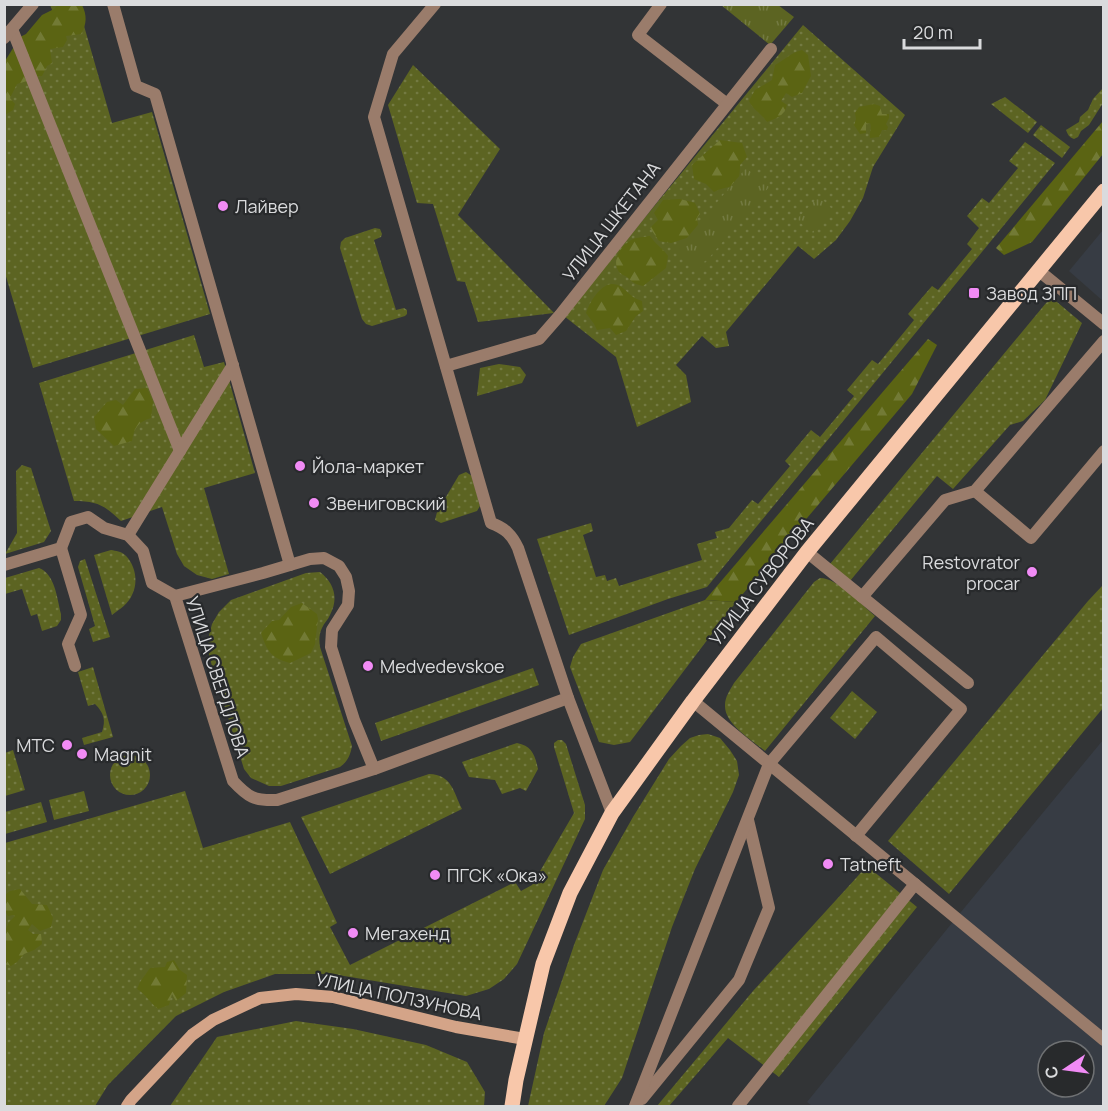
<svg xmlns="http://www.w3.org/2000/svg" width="1108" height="1111" font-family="Manrope,sans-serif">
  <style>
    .built { fill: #373c44; fill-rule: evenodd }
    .grass { fill: url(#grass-dots) }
    .forest { fill: url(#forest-firs) }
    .park { fill: url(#park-tufts) }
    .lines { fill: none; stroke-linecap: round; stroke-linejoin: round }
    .service { stroke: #9a7c6b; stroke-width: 12 }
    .minor { stroke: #9a7c6b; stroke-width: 12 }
    .secondary { stroke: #d4a488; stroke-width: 12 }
    .primary { stroke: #f8c7aa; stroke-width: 15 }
    .poi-dot { fill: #f18bf5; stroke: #282a2c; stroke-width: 2 }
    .labels { text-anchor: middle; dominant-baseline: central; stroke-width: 4.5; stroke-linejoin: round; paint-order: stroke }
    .poi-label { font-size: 18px; fill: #dadbdd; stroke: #282a2c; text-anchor: start }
    .street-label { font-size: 18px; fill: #dadbdd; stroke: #282a2c }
  </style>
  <defs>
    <pattern id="grass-dots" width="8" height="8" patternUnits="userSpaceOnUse" patternTransform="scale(1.5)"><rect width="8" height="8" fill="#5c6422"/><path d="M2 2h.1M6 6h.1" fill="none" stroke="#737a42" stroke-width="1.8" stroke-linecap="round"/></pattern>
    <pattern id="forest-firs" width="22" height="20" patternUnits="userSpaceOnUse" patternTransform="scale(1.5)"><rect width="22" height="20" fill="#5b6413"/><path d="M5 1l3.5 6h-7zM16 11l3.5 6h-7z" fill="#727a35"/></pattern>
    <pattern id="park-tufts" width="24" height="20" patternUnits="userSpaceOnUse" patternTransform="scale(1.5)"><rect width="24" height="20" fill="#5c6422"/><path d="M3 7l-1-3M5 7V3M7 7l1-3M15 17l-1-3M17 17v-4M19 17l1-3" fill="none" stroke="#737a42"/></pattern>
  </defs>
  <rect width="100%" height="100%" fill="#323436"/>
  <g class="built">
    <path d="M1103,230v71l-34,-30z"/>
    <path d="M1103,740v366h-291l-5,-4 149,-184zM1048,1051h36v36h-36z"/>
  </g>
  <g class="grass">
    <path d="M50,5h28l34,118 40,-11 58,202 -177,54 -28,-95v-194l51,-60z"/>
    <path d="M803,25l102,90 -32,52 -10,31 -13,23 -14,19 -22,19 -16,-13 -72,86 3,14 -13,2 -14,-12 -26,29 10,10 5,27 -54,25 -21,-70 -52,-41z"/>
    <path d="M413,65l87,84 -42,66 96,98 -76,9 -13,-40 -8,-1 -24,-77 -16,-1 -29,-98z"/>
    <path d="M1103,88v15l-14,22 -8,6 -3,6 -4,2c-5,-2 -6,-4 -8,-9l13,-8 1,-5 8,-7 5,-11z"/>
    <path d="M1005,97l32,25 -9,11 -37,-29z"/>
    <path d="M1041,125l29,22 -8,11 -29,-23z"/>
    <path d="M1025,142l30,21 -348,424 -39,12 -99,36 -32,-96 54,-16 2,8 -10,4 13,42 9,-2 2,6 9,-3 3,8 83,-26 -5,-16 20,-6 -2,-6 14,-4 23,-28 6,4 32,-38 -5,-5 26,-31 9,7 34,-41 -7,-6 25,-30 6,4 36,-44 -6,-6 24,-28 6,4 34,-41 -5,-5 12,-16 -12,-12 15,-18 7,5 29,-35 -9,-7z"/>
    <path d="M375,228l5,1 2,5 -1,3 -7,3 22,70 8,-2 3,2v4l-2,2 -33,10 -6,-2 -4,-5 -22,-71 1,-6 4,-4z"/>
    <path d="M1051,297l31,26 -37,77 -22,21 -13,4 -57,64 -16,-13 -87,105 -20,-17z"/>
    <path d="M194,335l10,32 20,-5 31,111 -51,15 25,86 -17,5 -15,-4 -13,-9 -7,-12 -15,-47 -41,14c-17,-16 -24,-20 -47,-20l-35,-118z"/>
    <path d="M499,364l21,3 6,8 -4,8 -45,13 3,-28z"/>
    <path d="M22,465l9,3 20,63 -7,11 -39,12 12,-21 -1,-62z"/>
    <path d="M466,472l6,4 8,30 -3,5 -36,12 -6,-3 2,-8 22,-37z"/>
    <path d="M111,550c5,1 10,1 14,5 10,9 14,27 7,40 -4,9 -12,14 -20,20l-18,-60z"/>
    <path d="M85,559l25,78 -17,5 -4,-13 6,-3 -17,-59 2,-6z"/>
    <path d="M39,568c16,6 18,30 22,46v6l-4,6 -15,5 -5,-17 -6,2 -9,-27 -17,5v-16z"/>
    <path d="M320,572c14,11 19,26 10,43 -2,5 -6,8 -8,13 -3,6 -3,12 -2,19l32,99c-2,10 -4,15 -12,21l-59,19h-12l-18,-8 -7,-9 -35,-113 -1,-17 4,-15 7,-12 12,-12 75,-27z"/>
    <path d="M820,578c18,0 42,27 55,38l-110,135c-13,-11 -41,-27 -40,-46 0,-8 5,-15 9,-22l80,-101z"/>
    <path d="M1103,585v123l-154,186 -61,-53 200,-240z"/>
    <path d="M705,600l31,2 -106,140 -16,3 -15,-3 -29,-75 3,-10 8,-13z"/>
    <path d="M93,667l20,70 -29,8 -2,-7 20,-6c4,-12 2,-19 -7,-28l-7,2 -10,-34z"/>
    <path d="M533,668l6,17 -158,56 -6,-18z"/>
    <path d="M852,691l25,21 -22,27 -25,-21z"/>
    <path d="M708,734l12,4 10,12 7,11 2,14 -6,17 -38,77 -23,58 -50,151 -18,28h-76l16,-73 30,-88 29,-75 30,-53 36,-58 12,-13 9,-8 9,-3z"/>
    <path d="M558,740h4l4,4 19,61v14l-68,145 -13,15 -15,10 -23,7 -134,-22h-57l-51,18 -48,24 -68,69 -13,21h-90v-263l180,-52 18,57 87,-26 47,101 -7,4 20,38 165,-83 6,9 11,-6 42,-72 -20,-66v-4z"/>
    <path d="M517,743c15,3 18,12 21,26l-12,22 -6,-3 -18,6 -7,-14 -26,-3 -7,-15z"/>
    <path d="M13,750l12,40 -20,6v-43z"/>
    <circle cx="130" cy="775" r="20"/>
    <path d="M429,774c23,1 24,17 33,35l-132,65 -29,-57z"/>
    <path d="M84,791l5,20 -35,9 -5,-20z"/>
    <path d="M41,802l6,20 -42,12v-22z"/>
    <path d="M867,866l50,41 -138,170 -51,-39 -59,68h-12l96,-115z"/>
    <path d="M296,1021l57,8 73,16 41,17 18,30 -1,14h-314l47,-69z"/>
  </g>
  <g class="forest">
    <path d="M58,5h24c5,10 5,19 -1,29l-15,2 1,4 -4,7 -13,2 2,14 -5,3 -5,10 -12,1 -3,4 -10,3 -7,14 5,6 -2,6 -8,5v-54l15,-24 6,-3 16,-19 12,-6z"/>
    <path d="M802,50l6,5 3,21 -9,17 -10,4 -6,-4 -5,8 6,4c-3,11 -10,13 -20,17 -6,-9 -13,-11 -18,-21l6,-11 17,-10 3,-15c11,-6 15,-12 27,-15z"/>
    <path d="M874,104l6,2 2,8h7v4l-3,6 2,3 -1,3h-5l-3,7 -9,1c-1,-5 2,-10 0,-15l-4,1v9l-6,1 -6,-9 2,-6 -1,-6 4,-6z"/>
    <path d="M1103,121v33l-71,88 -28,13 -8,-7z"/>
    <path d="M720,140l22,3 5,14 -7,8c0,27 -8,18 -26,27l-8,-8 -12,-5 -2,-14z"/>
    <path d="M680,199l15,4 5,11 -3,4 2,14 -6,4 -22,7 -12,-2 -9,-13 8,-8 -4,-7 9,-13z"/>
    <path d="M650,236c6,9 13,12 18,20l-2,12 -23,18c-9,-2 -9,-3 -16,-9 -2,-1 -6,-3 -8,-5 -8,-12 2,-26 12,-32 6,-3 13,-3 19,-4z"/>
    <path d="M611,284c11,0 13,6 21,12 2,2 7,4 10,5l1,10 -7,5 -10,15 -10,4 -6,-7 -13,2 -3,-6 -8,-11c4,-11 13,-27 25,-29z"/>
    <path d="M928,339l9,6 -25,49 -176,208 -31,-2z"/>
    <path d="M147,388l6,14 -2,16c-13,4 -17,10 -19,23l-18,5 -18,-17 -2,-12 13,-15 9,-2 7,5 12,-16z"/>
    <path d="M302,603l15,11 1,5 -3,25 -4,9 -21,10c-19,-5 -23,-12 -29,-30l11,-12 7,-1 12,-13z"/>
    <path d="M20,889l12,15 15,1 6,13 -2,9 -11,4 -8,-7 -4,6 5,4h8l1,10 -8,6 -10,4 -7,8 -6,4 -6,-2v-35h1l3,-7 6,-6 -2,-1 -5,1 -3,-5v-16l5,-4z"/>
    <path d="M174,960l6,10 7,5 -1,18 -10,8 -4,-7 -3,11 -11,4c-8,-6 -12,-15 -21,-20l3,-7 10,-14 15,-1 2,-5z"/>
  </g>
  <g class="park">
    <path d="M721,5h57l16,12 -24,28z"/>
    <path d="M746,168l23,19 -71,84 -23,-19z"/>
    <path d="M819,196l15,15 -22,23 -15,-15z"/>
  </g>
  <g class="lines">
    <g class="service">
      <path d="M113,4l23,82 19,8 135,471"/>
      <path d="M12,29l168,422"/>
      <path d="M1038,270l66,54"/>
      <path d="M975,491l56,47 73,-87"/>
      <path d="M128,535l105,-170"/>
      <path d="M61,548l20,67 -13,29 7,22"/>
      <path d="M807,552l161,131"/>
      <path d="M4,565l57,-17 10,-26 17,-5 16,11 24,7 15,16 9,32 23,13 58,185c15,16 21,20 44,19l97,-31 194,-71"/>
      <path d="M175,596l88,-23 47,-14 14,-1 15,8 7,11 3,14 -1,14 -16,25 -1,17 23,73 20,49"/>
      <path d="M862,597l83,-97 30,-9 129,-150"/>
      <path d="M693,701l411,339"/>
      <path d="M642,1099l97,-119 30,-72 -21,-88"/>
      <path d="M635,1106l134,-342 107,-127 85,72 -105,127"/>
      <path d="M738,1106l177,-222"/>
    </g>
    <g class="minor">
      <path d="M435,4l-42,50 -19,63 117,406c14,5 21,12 27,25l50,150 44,115"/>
      <path d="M661,4l-23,31 89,69"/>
      <path d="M4,38l29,-34"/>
      <path d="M446,366l93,-27 21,-24 211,-266"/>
    </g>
    <path class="secondary" d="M127,1106l4,-6 61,-65 21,-15 47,-22 36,-4 37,3 123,30 69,12"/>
    <path class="primary" d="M512,1106l4,-26 27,-116 27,-71 42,-80 81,-112 114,-149 297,-361"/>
  </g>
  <g class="poi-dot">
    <circle cx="223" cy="206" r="6"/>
    <rect x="968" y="287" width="12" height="12" rx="3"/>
    <circle cx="300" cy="466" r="6"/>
    <circle cx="314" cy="503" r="6"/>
    <circle cx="1032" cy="572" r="6"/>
    <circle cx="368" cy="666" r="6"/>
    <circle cx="67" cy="745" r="6"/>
    <circle cx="82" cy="754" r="6"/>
    <circle cx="828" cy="864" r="6"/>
    <circle cx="435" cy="875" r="6"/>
    <circle cx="353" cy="933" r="6"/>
  </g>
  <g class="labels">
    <g class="poi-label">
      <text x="235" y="206">Лайвер</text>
      <text x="986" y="293">Завод ЗПП</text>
      <text x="312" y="466">Йола-маркет</text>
      <text x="326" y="503">Звениговский</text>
      <text x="1020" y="562" text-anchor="end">Restovrator<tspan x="1020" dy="21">procar</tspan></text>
      <text x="380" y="666">Medvedevskoe</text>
      <text x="55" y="745" text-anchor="end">МТС</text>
      <text x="94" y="754">Magnit</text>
      <text x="840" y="864">Tatneft</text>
      <text x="447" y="875">ПГСК «Ока»</text>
      <text x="365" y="933">Мегахенд</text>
    </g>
    <g class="street-label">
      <text transform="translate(611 221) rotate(-52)">УЛИЦА ШКЕТАНА</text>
      <text transform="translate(761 581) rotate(-52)">УЛИЦА СУВОРОВА</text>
      <text transform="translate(218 677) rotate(72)">УЛИЦА СВЕРДЛОВА</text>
      <text transform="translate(399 996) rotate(12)">УЛИЦА ПОЛЗУНОВА</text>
    </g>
  </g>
  <rect width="1108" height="1111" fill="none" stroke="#dadbdd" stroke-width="12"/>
  <g transform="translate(1066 1069) rotate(257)"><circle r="28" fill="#282a2c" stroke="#6f7173" stroke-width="1.5"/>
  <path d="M0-4.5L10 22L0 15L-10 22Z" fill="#f18bf5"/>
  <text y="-9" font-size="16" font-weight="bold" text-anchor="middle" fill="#dadbdd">С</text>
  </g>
  <path d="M904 39v9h76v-9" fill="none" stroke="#dadbdd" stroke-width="3"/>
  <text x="913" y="39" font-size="18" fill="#dadbdd" stroke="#282a2c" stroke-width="4.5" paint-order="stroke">20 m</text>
</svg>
